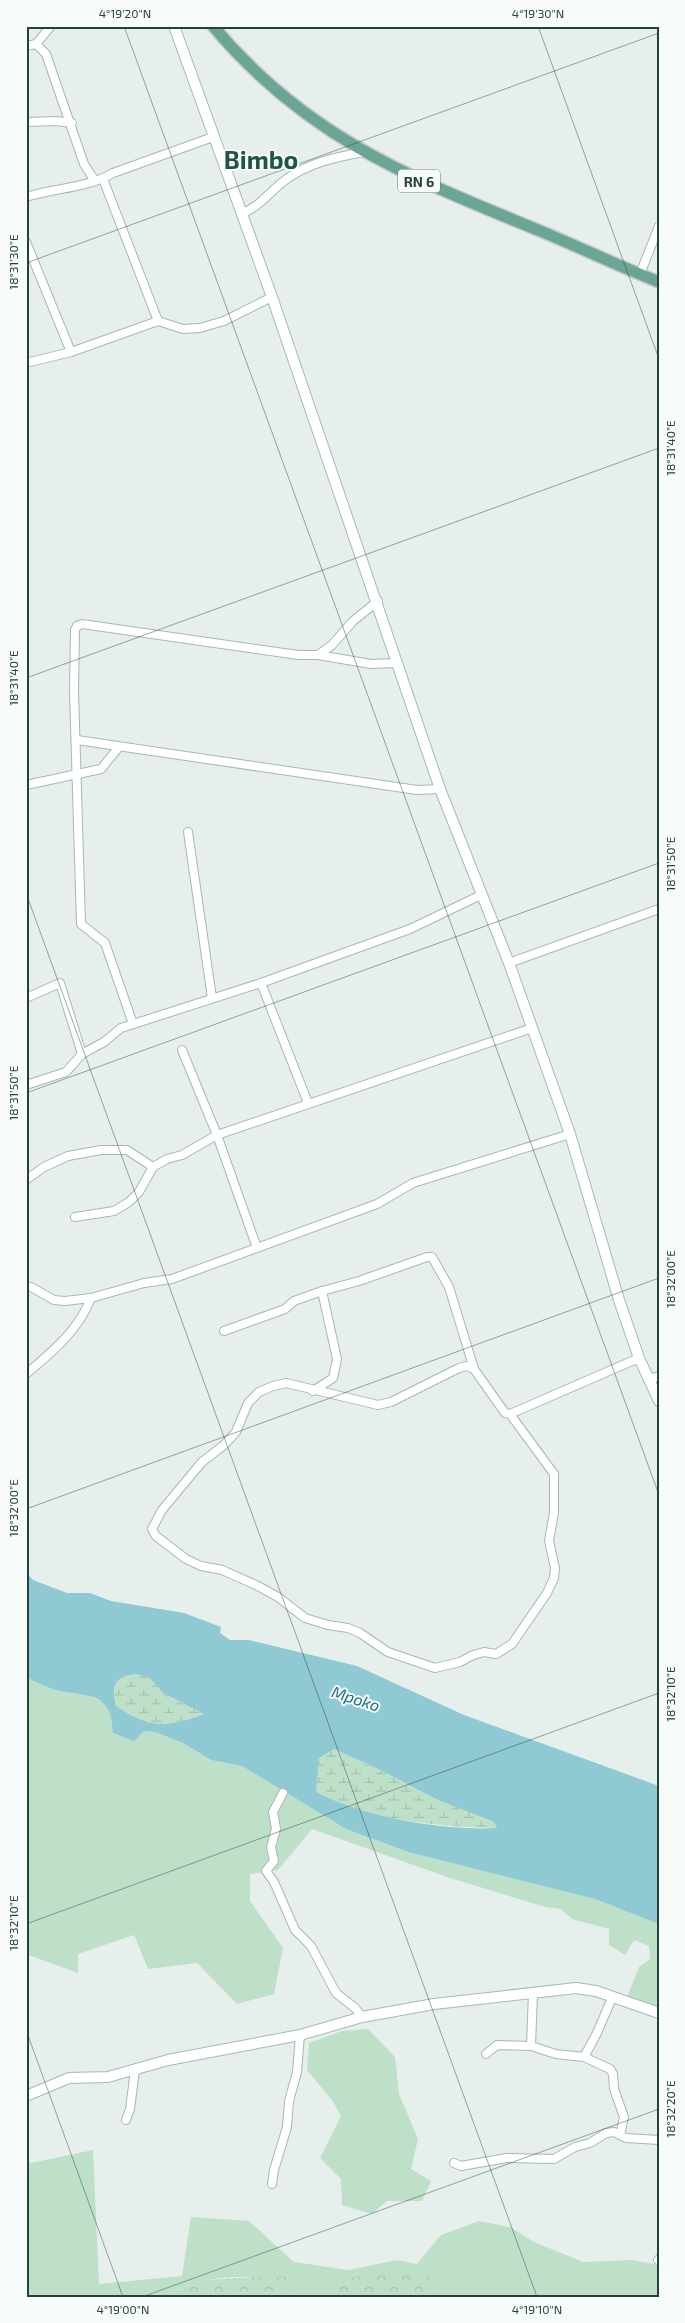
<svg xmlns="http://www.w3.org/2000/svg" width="685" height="2323" font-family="'Exo 2',sans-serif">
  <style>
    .green { fill: #bfe0c8 }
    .forest { fill: url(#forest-crowns) }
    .wetland { fill: url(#wetland-marsh) }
    .water { fill: #8ec9d4; fill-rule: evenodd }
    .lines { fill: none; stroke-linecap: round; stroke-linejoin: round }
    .street-casing { stroke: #a8b8b2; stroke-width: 10 }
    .secondary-casing { stroke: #a4bbb3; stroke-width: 12 }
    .primary-casing { stroke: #c2cac8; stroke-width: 14 }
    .street { stroke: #fff; stroke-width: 8 }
    .secondary { stroke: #fff; stroke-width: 10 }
    .primary { stroke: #6aa596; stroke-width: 11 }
    .ticks { fill: none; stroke: #24423a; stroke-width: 1; stroke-opacity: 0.45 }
    .labels { text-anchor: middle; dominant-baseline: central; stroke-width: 4; stroke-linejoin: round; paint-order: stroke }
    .shield { fill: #f7fbf9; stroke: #637a73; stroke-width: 1 }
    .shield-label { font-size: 14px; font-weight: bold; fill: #24423a }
    .water-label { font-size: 16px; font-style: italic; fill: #1c6f80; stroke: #f7fbf9 }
    .town-label { font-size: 25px; font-weight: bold; fill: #1f5548; stroke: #f7fbf9 }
    .neatline { fill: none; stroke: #24423a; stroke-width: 2 }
    .ticks-label { font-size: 12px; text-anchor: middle; fill: #24423a }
  </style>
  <defs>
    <pattern id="forest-crowns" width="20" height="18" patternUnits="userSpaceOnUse" patternTransform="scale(1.25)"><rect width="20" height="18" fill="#bfe0c8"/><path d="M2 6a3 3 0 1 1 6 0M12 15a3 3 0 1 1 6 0" fill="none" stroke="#a4c1ad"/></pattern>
    <pattern id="wetland-marsh" width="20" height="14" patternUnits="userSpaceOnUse" patternTransform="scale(1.25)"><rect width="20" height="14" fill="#bfe0c8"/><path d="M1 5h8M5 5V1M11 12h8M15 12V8" fill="none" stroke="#a4c1ad"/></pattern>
  </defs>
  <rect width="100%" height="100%" fill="#e6efeb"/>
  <g class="green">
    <path d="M26,1677l28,12 31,5 19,9 9,13 31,15 11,1 28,11 28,17 31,6 104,63 62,23 187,47 64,25v83l-32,-10 12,-30 11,-8 -1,-13 -15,-6 -9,15 -16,-10v-16l-37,-10 -11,-10 -16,-2 -95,-29 -138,-49 -34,41 -28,4v27l33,47 -9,46 -37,10 -40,-41 -49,6 -14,-34 -56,19v19l-52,-19z"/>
    <path d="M368,2029l27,28 4,37 19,45 -7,30 20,12 -9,20h-35l-15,13 -30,-9 -1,-26 -21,-21 21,-42 -9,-16 -25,-30 2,-27 33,-12z"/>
    <path d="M93,2150l6,134 83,-8 9,-59 58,4 45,41 54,8 49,-10 20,4 24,-29 38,-14 31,6 24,15 49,20 49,-2 27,5v32h-216l-12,-20 -104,16 2,4h-37l-5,-20h-56l-26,3 -37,13 -24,4h-118v-133z"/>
  </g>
  <g class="forest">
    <path d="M395,2268l36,9 12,20h-114l-2,-4 7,-11z"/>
    <path d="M275,2276l12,1 5,20h-148l24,-4 37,-13z"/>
  </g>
  <g class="wetland">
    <path d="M135,1674l14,3 14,16 41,21c-40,14 -51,15 -88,-8 -5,-20 -2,-29 19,-32z"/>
    <path d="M334,1749l42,19 62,32 56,22 3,6c-60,-1 -127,-8 -182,-36l4,-34z"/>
  </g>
  <path class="water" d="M26,1572l7,8 34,13h23l21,8 73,12 37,14 -1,6 10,7h19l108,26 107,49 195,71v138l-64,-25 -187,-47 -62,-23 -104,-63 -31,-6 -28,-17 -28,-11 -11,-1 -10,10 -21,-8c-1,-42 -25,-36 -57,-43 -10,-3 -20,-8 -30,-13zM135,1674l14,3 14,16 41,21c-39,14 -52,15 -88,-8 -5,-20 -2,-29 19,-32zM334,1749l42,19 62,32 56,22 3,6c-53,3 -134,-11 -181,-36l3,-34z"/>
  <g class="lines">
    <g class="street-casing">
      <g id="street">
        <path d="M36,44l15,-18"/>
        <path d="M26,46l10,-2 10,10 38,110 11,17"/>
        <path d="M26,122l30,-1 16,2"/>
        <path d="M103,179l55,142"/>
        <path d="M26,197c28,-9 62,-9 87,-24l100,-36"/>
        <path d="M241,214c21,-9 25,-19 43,-33 23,-18 52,-24 80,-29"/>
        <path d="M26,242l45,110"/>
        <path d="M640,274l19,-48"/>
        <path d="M26,363l45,-11 87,-31 25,8 17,-1 24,-7 48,-24"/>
        <path d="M318,655l53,9 26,-1"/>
        <path d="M77,740l340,50 23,-1"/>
        <path d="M26,785l75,-16 18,-22"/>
        <path d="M188,832l24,166"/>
        <path d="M509,963l150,-54"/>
        <path d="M261,983l47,120"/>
        <path d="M26,998l34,-15 22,71"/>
        <path d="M133,1024l-28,-81 -24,-19 -7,-233 1,-61 2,-4 5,-2 216,31h20l14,-10 21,-24 25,-20"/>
        <path d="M182,1050l35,85 40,113"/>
        <path d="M26,1085l40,-13 16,-18 22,-12 17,-14 140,-45 149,-54 71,-34"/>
        <path d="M26,1180l18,-13 24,-11 33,-6h26l26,17"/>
        <path d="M75,1217l39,-6 15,-9 10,-10 14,-25 14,-8 15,-4 35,-20 315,-107"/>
        <path d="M31,1287l23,13 11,1 26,-3 53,-15 28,-4 205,-75 36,-21 157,-49"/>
        <path d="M224,1331l61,-22 9,-8 28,-10 37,-10 68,-24h5l17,30 25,82"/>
        <path d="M26,1374c26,-22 53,-44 65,-76"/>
        <path d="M648,1380l11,-4"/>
        <path d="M313,1391l20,-13 4,-19 -15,-68"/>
        <path d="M510,1414l-5,-1 -31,-44 -7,-3 -8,2 -68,34 -13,3 -92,-22 -13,3 -14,6 -11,11 -12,29 -12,13 -22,17 -40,48 -10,19 4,7 30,23 15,7 21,4 34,15 22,12 27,21 23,7 20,3 12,5 28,19 47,16 25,-6 13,-7 11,-3 12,2 16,-10 35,-51 7,-15 1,-10 -6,-27 5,-29v-38l-44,-60 129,-56"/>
        <path d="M283,1793l-10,19 3,17 -5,18 3,14 -8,10 8,11 21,48 16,16 25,47 19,15 7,9"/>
        <path d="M531,2046l2,-53"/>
        <path d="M486,2054l11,-9 34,1 25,8 28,3 26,12 3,5 1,15 10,28 -4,18"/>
        <path d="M584,2057l13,-24 15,-35"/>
        <path d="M126,2120l4,-11 5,-39"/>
        <path d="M454,2163l7,3 46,-8 47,1 21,-12 15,-4 16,-10 8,-1 12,6 33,2"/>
        <path d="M272,2184l2,-14 13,-43 2,-26 8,-29 3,-37"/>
        <path d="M658,2260l1,-1"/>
      </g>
    </g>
    <g class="secondary-casing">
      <g id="secondary">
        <path d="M174,26l98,271 168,492 69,174 61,171 49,166 20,58 20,43"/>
        <path d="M26,2096l43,-18 39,-1 60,-17 132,-25 62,-18 72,-13 142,-16 20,3 63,22"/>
      </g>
    </g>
    <g class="primary-casing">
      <path id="primary" d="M213,26c91,109 193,150 320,202 42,17 83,37 126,54"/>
    </g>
    <use href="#street" class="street"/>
    <use href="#secondary" class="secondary"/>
    <use href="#primary" class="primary"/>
  </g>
  <path class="ticks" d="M124,26l535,1469M538,26l121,333M26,263l633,-230M26,678l633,-230M26,893l511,1404M26,1093l633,-230M26,1509l633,-231M26,1924l633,-231M26,2030l97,267M142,2297l517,-188"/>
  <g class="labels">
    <rect class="shield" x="398" y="169.5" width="42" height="23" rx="4"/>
    <g class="shield-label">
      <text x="419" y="181">RN 6</text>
    </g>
    <g class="water-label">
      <text transform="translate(356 1698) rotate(18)">Mpoko</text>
    </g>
    <g class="town-label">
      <text x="261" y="159">Bimbo</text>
    </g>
  </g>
  <rect width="685" height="2323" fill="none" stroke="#f7fbf9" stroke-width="55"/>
  <rect x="28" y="28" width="630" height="2268" class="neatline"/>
  <g class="ticks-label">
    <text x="125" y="18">4°19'20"N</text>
    <text x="538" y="18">4°19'30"N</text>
    <text transform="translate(14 262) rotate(-90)" y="4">18°31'30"E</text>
    <text transform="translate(671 448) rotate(-90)" y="4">18°31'40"E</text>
    <text transform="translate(14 678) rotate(-90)" y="4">18°31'40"E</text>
    <text transform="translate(671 864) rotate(-90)" y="4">18°31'50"E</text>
    <text transform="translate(14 1093) rotate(-90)" y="4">18°31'50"E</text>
    <text transform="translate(671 1279) rotate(-90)" y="4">18°32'00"E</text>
    <text transform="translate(14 1508) rotate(-90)" y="4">18°32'00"E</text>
    <text transform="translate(671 1694) rotate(-90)" y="4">18°32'10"E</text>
    <text transform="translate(14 1923) rotate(-90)" y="4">18°32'10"E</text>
    <text transform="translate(671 2109) rotate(-90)" y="4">18°32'20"E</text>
    <text x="123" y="2314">4°19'00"N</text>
    <text x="537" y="2314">4°19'10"N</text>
  </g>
</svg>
